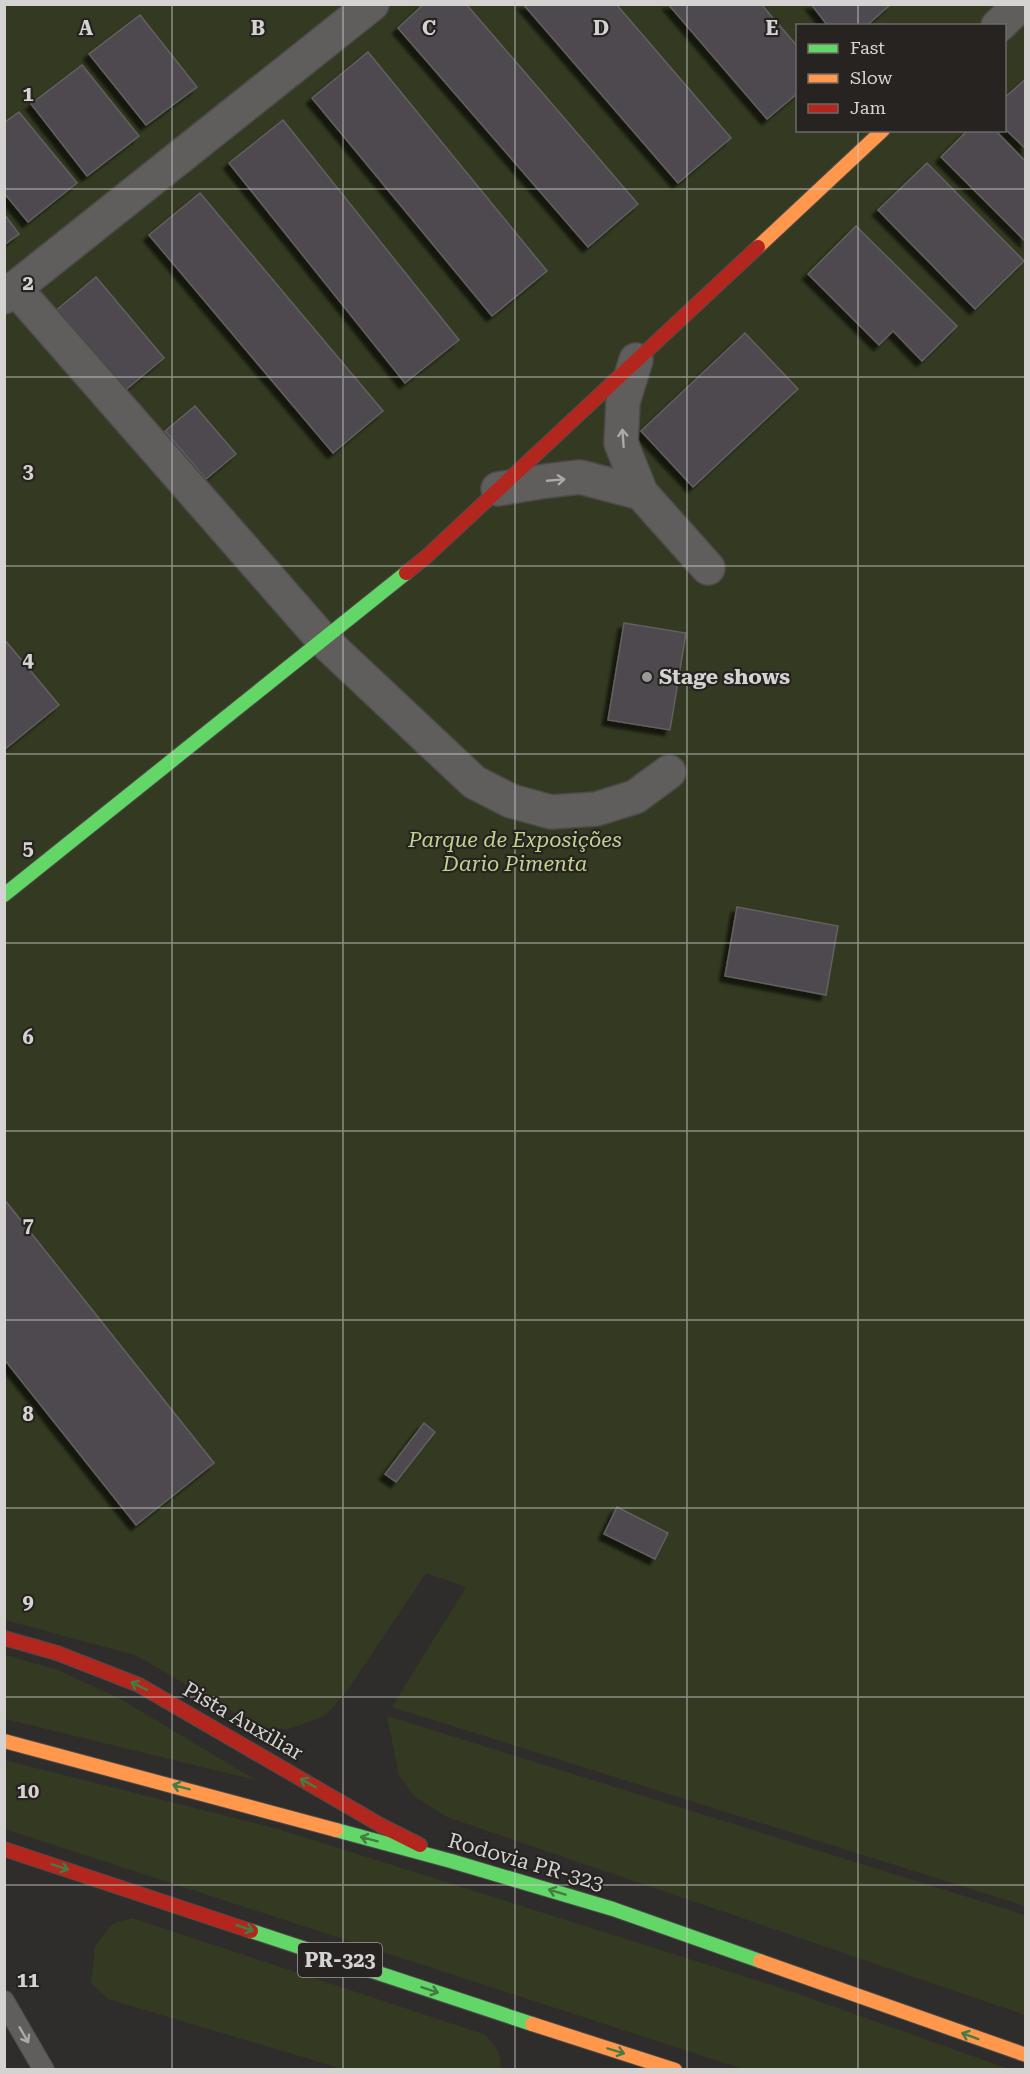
<svg xmlns="http://www.w3.org/2000/svg" width="1030" height="2074" font-family="'Roboto Serif',serif">
  <style>
    .green { fill: #343a21; fill-rule: evenodd }
    .building { fill: #4d484f; stroke: #626060; stroke-width: 1.5; filter: url(#shadow) }
    .lines { fill: none; stroke-linecap: round; stroke-linejoin: round }
    .lane-casing { stroke: #4c4b4a; stroke-width: 22 }
    .street-casing { stroke: #4c4b4a; stroke-width: 36 }
    .fast-casing { stroke: #4c4b4a; stroke-width: 16 }
    .slow-casing { stroke: #4c4b4a; stroke-width: 16 }
    .jam-casing { stroke: #4c4b4a; stroke-width: 16 }
    .lane { stroke: #605e5d; stroke-width: 20 }
    .street { stroke: #605e5d; stroke-width: 33 }
    .fast { stroke: #63d668; stroke-width: 14 }
    .slow { stroke: #ff974d; stroke-width: 14 }
    .jam { stroke: #b3261e; stroke-width: 14 }
    .oneway { stroke: #abaaa8 }
    .oneway2 { stroke: #447c44 }
    .grid { fill: none; stroke: #d4d3d1; stroke-width: 1.5; stroke-opacity: 0.55 }
    .poi-dot { fill: #9a9997; stroke: #262321; stroke-width: 2 }
    .labels { text-anchor: middle; dominant-baseline: central; stroke-width: 4.5; stroke-linejoin: round; paint-order: stroke }
    .shield { fill: #262321; stroke: #a09e9c; stroke-width: 1.5 }
    .shield-label { font-size: 20px; font-weight: bold; fill: #d4d3d1 }
    .poi-label { font-size: 21px; font-weight: bold; fill: #d4d3d1; stroke: #262321; text-anchor: start }
    .park-label { font-size: 21px; font-style: italic; fill: #c0d38d; stroke: #262321 }
    .street-label { font-size: 21px; fill: #d4d3d1; stroke: #262321 }
    .grid-label { font-size: 20px; text-anchor: middle; font-weight: bold; fill: #d4d3d1; stroke: #262321; stroke-width: 4.5; stroke-linejoin: round; paint-order: stroke }
  </style>
  <defs>
    <filter id="shadow"><feDropShadow dx="-5.5" dy="5.5" stdDeviation="1.5" flood-color="#0009"/></filter>
  </defs>
  <rect width="100%" height="100%" fill="#2f2d2b"/>
  <g class="green">
    <path d="M4,5h1021v1901l-633,-199 74,-120 -40,-14 -77,115 -23,27 -37,14 -28,-1 -126,-73 -130,-35zM798,26h206v104h-206z"/>
    <path d="M5,1655l53,15 64,30 134,80 -251,-61z"/>
    <path d="M387,1716l638,199v100l-578,-198 -33,-21 -15,-21z"/>
    <path d="M4,1760l274,69 503,159 228,81h-266l-738,-240z"/>
    <path d="M132,1918l354,117 13,17 2,17h-158l-235,-70 -17,-16 4,-37 17,-22z"/>
  </g>
  <g class="building">
    <path d="M424,4h42l172,200 -50,43 -190,-219z"/>
    <path d="M523,4h93l115,134 -53,45z"/>
    <path d="M668,4h93l37,43v46l-31,26z"/>
    <path d="M811,4h80l-25,22h-38z"/>
    <path d="M140,15l57,72 -51,38 -57,-71z"/>
    <path d="M368,52l179,219 -55,45 -180,-218z"/>
    <path d="M82,65l57,71 -52,40 -56,-72z"/>
    <path d="M1026,79v70l-22,-21v-30z"/>
    <path d="M19,112l58,71 -49,39 -24,-29v-70z"/>
    <path d="M283,120l176,220 -54,43 -176,-220z"/>
    <path d="M968,130h27l31,32v80l-85,-85z"/>
    <path d="M927,163l97,98 -49,48 -97,-99z"/>
    <path d="M200,193l183,218 -50,42 -184,-218z"/>
    <path d="M4,214l15,20 -15,11z"/>
    <path d="M856,226l101,100 -35,35 -29,-30 -14,14 -71,-71z"/>
    <path d="M96,277l68,81 -42,35 -68,-81z"/>
    <path d="M745,333l53,56 -105,98 -52,-56z"/>
    <path d="M195,406l41,48 -30,25 -41,-48z"/>
    <path d="M624,623l62,10 -16,97 -62,-10z"/>
    <path d="M4,639l55,66 -55,45z"/>
    <path d="M737,907l101,19 -12,69 -101,-19z"/>
    <path d="M4,1199l210,264 -78,62 -132,-166z"/>
    <path d="M424,1423l11,9 -39,50 -11,-8z"/>
    <path d="M617,1507l51,26 -13,26 -51,-25z"/>
  </g>
  <g class="lines">
    <g class="lane-casing">
      <path id="lane" d="M4,2001l40,69"/>
    </g>
    <g class="street-casing">
      <g id="street">
        <path d="M998,26l23,-22"/>
        <path d="M15,288l308,352 151,142 37,19 40,11 45,-3 39,-12 34,-25"/>
        <path d="M4,297l368,-293"/>
        <path d="M636,360l-13,42 -2,41 20,50 67,75"/>
        <path d="M498,489l48,-8 34,-4 61,16"/>
      </g>
    </g>
    <g class="fast-casing">
      <g id="fast">
        <path d="M4,895l402,-322"/>
        <path d="M336,1830l115,31 162,48 147,52"/>
        <path d="M251,1931l281,93"/>
      </g>
    </g>
    <g class="slow-casing">
      <g id="slow">
        <path d="M758,247l125,-117"/>
        <path d="M4,1741l332,89"/>
        <path d="M760,1961l266,94"/>
        <path d="M532,2024l143,46"/>
      </g>
    </g>
    <g class="jam-casing">
      <g id="jam">
        <path d="M406,573l20,-16 332,-310"/>
        <path d="M4,1638l53,15 82,32 243,141 38,19"/>
        <path d="M4,1849l247,82"/>
      </g>
    </g>
    <use href="#lane" class="lane"/>
    <use href="#street" class="street"/>
    <use href="#fast" class="fast"/>
    <use href="#slow" class="slow"/>
    <use href="#jam" class="jam"/>
  </g>
  <defs><path id="oneway-shaft" d="M-6 0H5M1.5-3L5.5 0L1.5 3" fill="none" stroke-width="1.6" stroke-linecap="round" stroke-linejoin="round" transform="scale(1.5)"/></defs>
  <g class="oneway">
    <use href="#oneway-shaft" transform="translate(623 438) rotate(-94)"/>
    <use href="#oneway-shaft" transform="translate(556 480) rotate(-5)"/>
    <use href="#oneway-shaft" transform="translate(24 2035) rotate(60)"/>
  </g>
  <g class="oneway2">
    <use href="#oneway-shaft" transform="translate(139 1686) rotate(-154)"/>
    <use href="#oneway-shaft" transform="translate(308 1783) rotate(-151)"/>
    <use href="#oneway-shaft" transform="translate(181 1787) rotate(-165)"/>
    <use href="#oneway-shaft" transform="translate(369 1839) rotate(-165)"/>
    <use href="#oneway-shaft" transform="translate(60 1867) rotate(18)"/>
    <use href="#oneway-shaft" transform="translate(557 1892) rotate(-163)"/>
    <use href="#oneway-shaft" transform="translate(245 1928) rotate(19)"/>
    <use href="#oneway-shaft" transform="translate(430 1990) rotate(19)"/>
    <use href="#oneway-shaft" transform="translate(970 2036) rotate(-160)"/>
    <use href="#oneway-shaft" transform="translate(616 2051) rotate(17)"/>
  </g>
  <path class="grid" d="M172,4v2066M343,4v2066M515,4v2066M687,4v2066M858,4v22M858,130v1940M4,189h1022M4,377h1022M4,566h1022M4,754h1022M4,943h1022M4,1131h1022M4,1320h1022M4,1508h1022M4,1697h1022M4,1885h1022"/>
  <circle class="poi-dot" cx="647" cy="677" r="6"/>
  <g class="labels">
    <rect class="shield" x="298" y="1943" width="84" height="34" rx="4.5"/>
    <g class="shield-label">
      <text x="340" y="1960">PR-323</text>
    </g>
    <g class="poi-label">
      <text x="659" y="677">Stage shows</text>
    </g>
    <g class="park-label">
      <text x="515" y="840">Parque de Exposições<tspan x="515" dy="24">Dario Pimenta</tspan></text>
    </g>
    <g class="street-label">
      <text transform="translate(243 1721) rotate(30)">Pista Auxiliar</text>
      <text transform="translate(526 1862) rotate(16)">Rodovia PR-323</text>
    </g>
  </g>
  <g class="grid-label">
    <text x="86" y="35">A</text>
    <text x="258" y="35">B</text>
    <text x="429" y="35">C</text>
    <text x="601" y="35">D</text>
    <text x="772" y="35">E</text>
    <text x="28" y="101">1</text>
    <text x="28" y="290">2</text>
    <text x="28" y="478">3</text>
    <text x="28" y="667">4</text>
    <text x="28" y="855">5</text>
    <text x="28" y="1044">6</text>
    <text x="28" y="1232">7</text>
    <text x="28" y="1421">8</text>
    <text x="28" y="1609">9</text>
    <text x="28" y="1798">10</text>
    <text x="28" y="1987">11</text>
  </g>
  <rect width="1030" height="2074" fill="none" stroke="#d4d3d1" stroke-width="12"/>
  <rect x="796" y="24" width="210" height="108" fill="#262321" stroke="#6c6967" stroke-width="1.5"/>
  <rect x="808" y="44" width="30" height="9" fill="#63d668" stroke="#6c6967" stroke-width="1.5"/>
  <text x="850" y="54" font-size="18" fill="#d4d3d1">Fast</text>
  <rect x="808" y="74" width="30" height="9" fill="#ff974d" stroke="#6c6967" stroke-width="1.5"/>
  <text x="850" y="84" font-size="18" fill="#d4d3d1">Slow</text>
  <rect x="808" y="104" width="30" height="9" fill="#b3261e" stroke="#6c6967" stroke-width="1.5"/>
  <text x="850" y="114" font-size="18" fill="#d4d3d1">Jam</text>
</svg>
